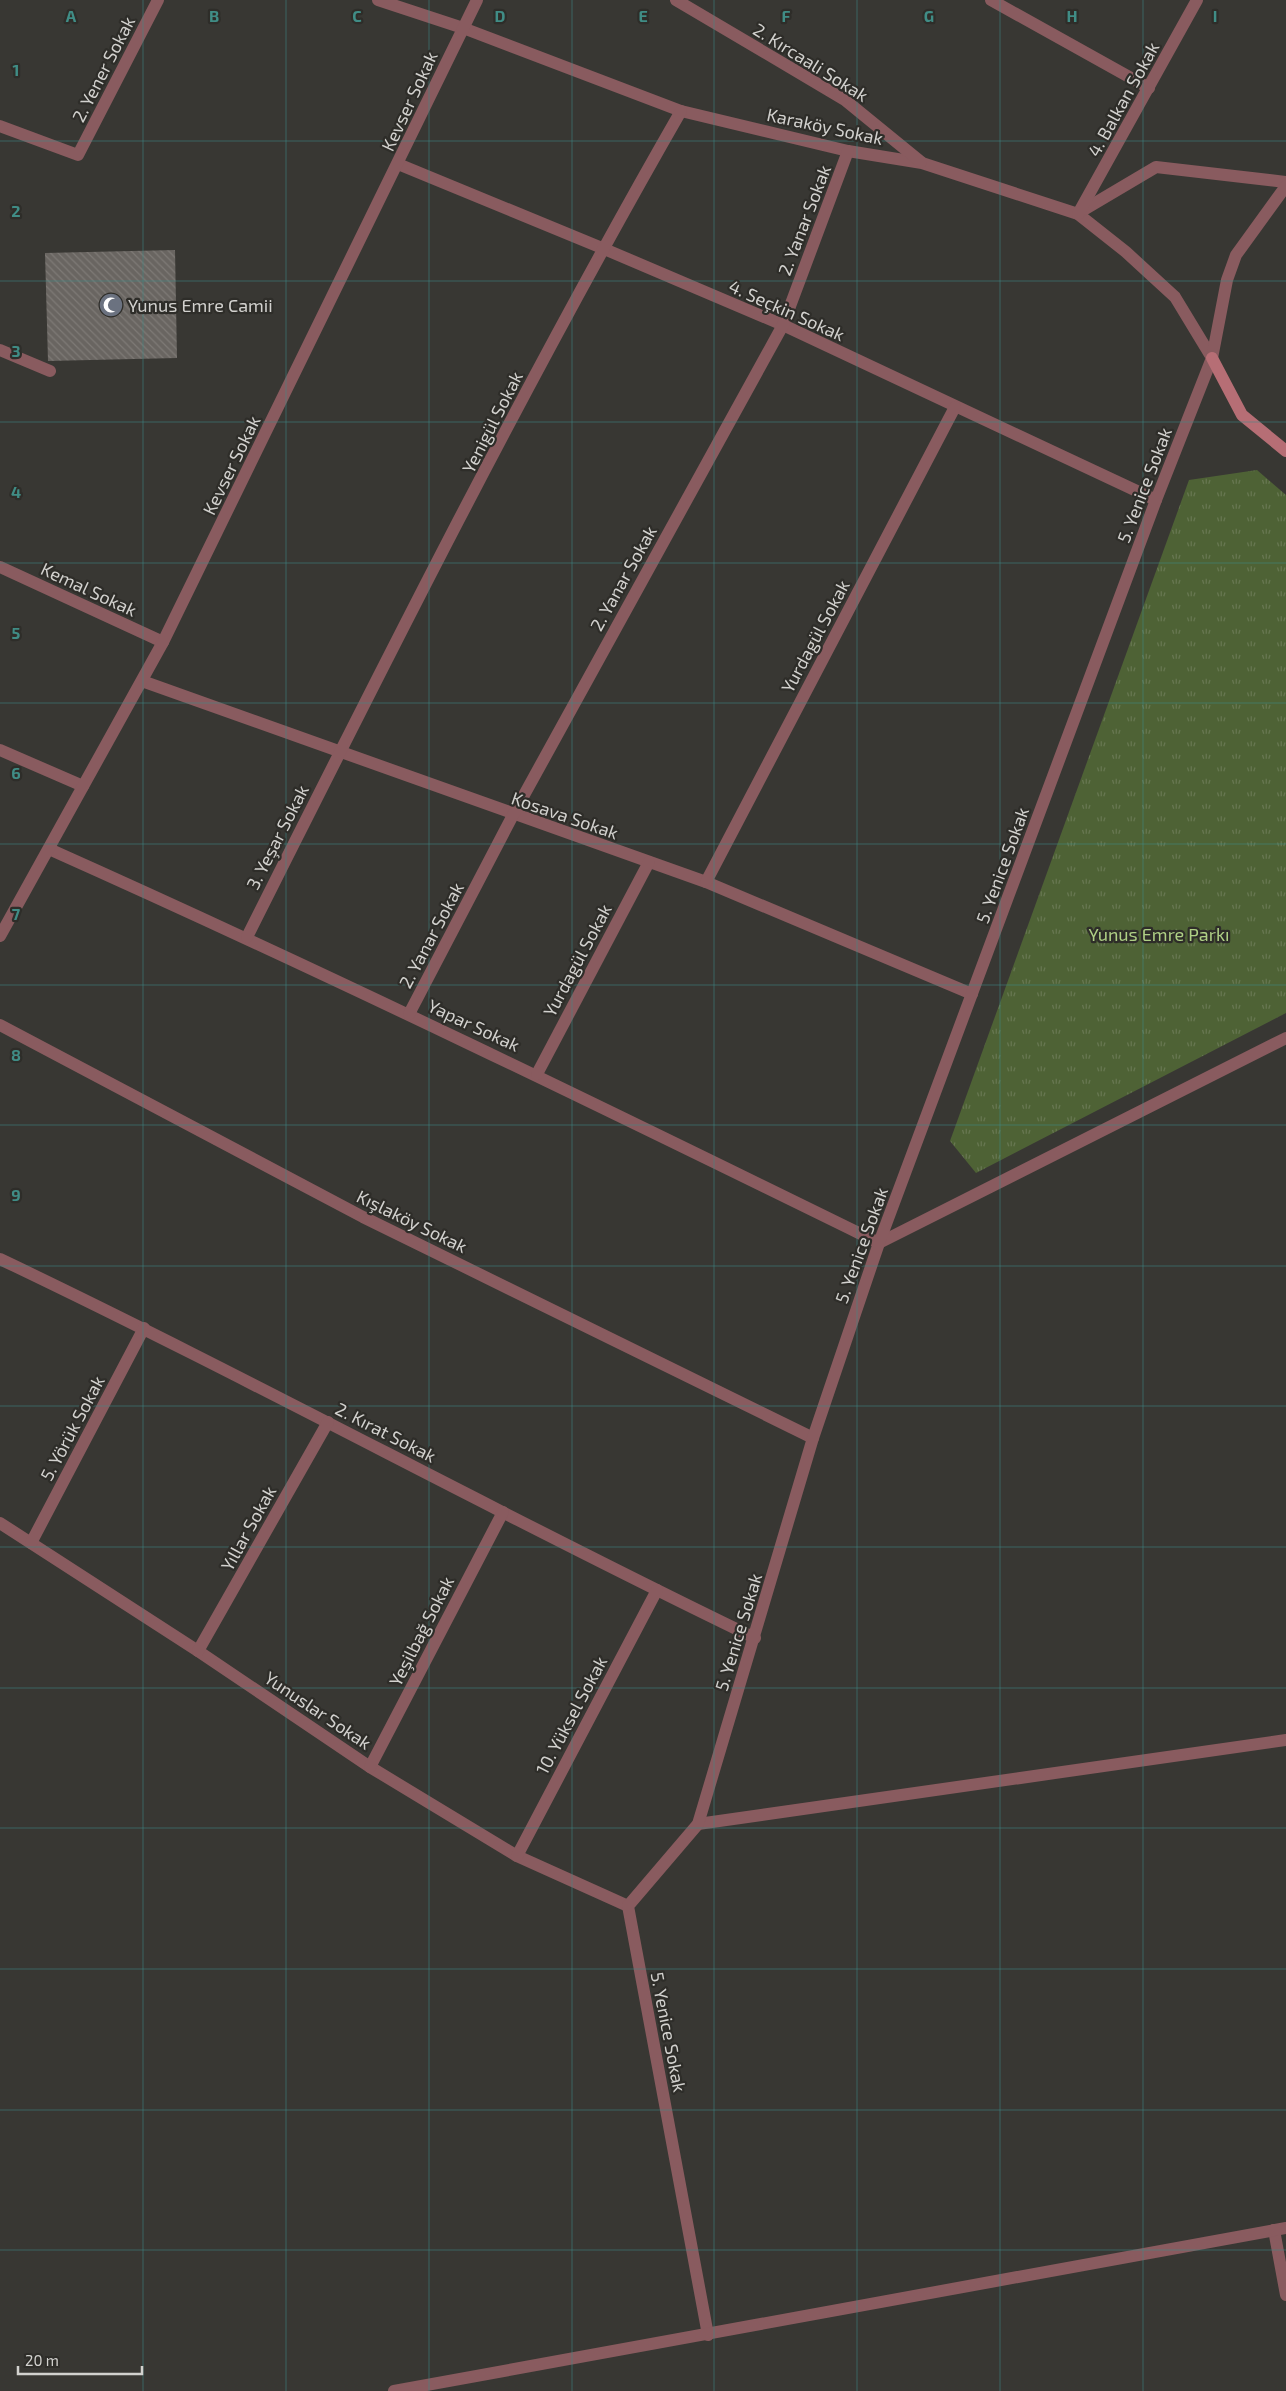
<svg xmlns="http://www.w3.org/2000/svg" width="1286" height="2391" font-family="'Exo 2',sans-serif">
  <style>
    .grass { fill: url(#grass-tufts) }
    .building { fill: url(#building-back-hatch) }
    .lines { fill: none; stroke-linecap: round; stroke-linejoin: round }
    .street { stroke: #895b5f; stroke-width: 12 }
    .secondary { stroke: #b66e75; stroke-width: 12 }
    .grid { fill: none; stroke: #408d86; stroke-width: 1; stroke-opacity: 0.55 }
    .labels { text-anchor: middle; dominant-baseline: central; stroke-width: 4.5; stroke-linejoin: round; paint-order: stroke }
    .street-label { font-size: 18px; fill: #d2d1ce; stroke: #2e2d29 }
    .poi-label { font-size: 18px; fill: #d2d1ce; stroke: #2e2d29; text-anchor: start }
    .park-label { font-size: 18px; fill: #afd085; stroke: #2e2d29 }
    .grid-label { font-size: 16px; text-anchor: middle; font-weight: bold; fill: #408d86; stroke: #2e2d29; stroke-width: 4.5; stroke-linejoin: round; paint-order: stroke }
  </style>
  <defs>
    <pattern id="grass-tufts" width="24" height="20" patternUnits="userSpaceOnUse" patternTransform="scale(1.25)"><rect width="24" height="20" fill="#4e6235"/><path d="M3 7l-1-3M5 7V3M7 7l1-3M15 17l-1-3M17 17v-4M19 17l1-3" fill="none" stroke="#677751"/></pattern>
    <pattern id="building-back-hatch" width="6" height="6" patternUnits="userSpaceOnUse" patternTransform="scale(1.25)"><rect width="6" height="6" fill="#696561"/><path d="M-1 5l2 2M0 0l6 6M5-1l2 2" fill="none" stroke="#7e7a76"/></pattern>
  </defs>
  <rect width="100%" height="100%" fill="#383733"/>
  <path class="grass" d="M1257,470l29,25v518l-310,160 -26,-32 239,-661z"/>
  <path class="building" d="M175,250l2,108 -129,3 -3,-108z"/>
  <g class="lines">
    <g class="street">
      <path d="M378,0l85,28 218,83 167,40 74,12 156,51 48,38 49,45 37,61"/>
      <path d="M676,0l169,100 76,62"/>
      <path d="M991,0l158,88"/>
      <path d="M0,126l78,29 80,-155"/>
      <path d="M398,164l204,84 181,77 373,175"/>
      <path d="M1080,212l76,-45 130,15"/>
      <path d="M1078,214l119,-214"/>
      <path d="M0,350l50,21"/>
      <path d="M0,567l163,75"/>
      <path d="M142,681l564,201 266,112"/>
      <path d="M0,750l83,36"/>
      <path d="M49,849c280,125 555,259 830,394l407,-205"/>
      <path d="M706,882l249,-475"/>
      <path d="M0,936l163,-294 314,-642"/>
      <path d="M247,937c139,-277 279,-556 434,-826"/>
      <path d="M409,1014l104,-199 270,-490 65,-174"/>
      <path d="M0,1025l363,192 450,221"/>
      <path d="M537,1074l112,-212"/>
      <path d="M0,1259c254,121 501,257 755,379"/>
      <path d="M0,1523l198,128 172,116 147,89 111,50"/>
      <path d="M31,1543l113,-215"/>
      <path d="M198,1651l130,-229"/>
      <path d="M370,1767l133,-255"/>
      <path d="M698,1824l588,-84"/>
      <path d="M517,1856l140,-266"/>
      <path d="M1274,2230l12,65"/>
      <path d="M708,2335l-80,-429 70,-82 115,-386 66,-195 277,-743 56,-142 15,-78 9,-25 50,-69"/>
      <path d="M394,2391l892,-163"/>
    </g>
    <path class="secondary" d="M1212,358l30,57 44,36"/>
  </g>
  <path class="grid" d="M143,0v2391M286,0v2391M429,0v2391M572,0v2391M714,0v2391M857,0v2391M1000,0v2391M1143,0v2391M0,141h1286M0,281h1286M0,422h1286M0,563h1286M0,703h1286M0,844h1286M0,985h1286M0,1125h1286M0,1266h1286M0,1406h1286M0,1547h1286M0,1688h1286M0,1828h1286M0,1969h1286M0,2110h1286M0,2250h1286"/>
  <defs>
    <g id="mosque-disc" transform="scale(1.25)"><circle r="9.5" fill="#6b7280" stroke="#2e2d29"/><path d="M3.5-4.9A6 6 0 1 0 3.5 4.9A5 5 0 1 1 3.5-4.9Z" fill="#fff"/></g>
  </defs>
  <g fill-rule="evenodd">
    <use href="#mosque-disc" x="111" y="305"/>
  </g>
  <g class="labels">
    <g class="street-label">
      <text transform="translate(811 62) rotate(32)">2. Kırcaali Sokak</text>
      <text transform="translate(103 69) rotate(-63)">2. Yener Sokak</text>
      <text transform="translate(1123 99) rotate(-61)">4. Balkan Sokak</text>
      <text transform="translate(409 101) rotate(-65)">Kevser Sokak</text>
      <text transform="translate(825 126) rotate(12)">Karaköy Sokak</text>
      <text transform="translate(804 220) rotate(-69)">2. Yanar Sokak</text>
      <text transform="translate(787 310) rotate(24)">4. Seçkin Sokak</text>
      <text transform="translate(492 422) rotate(-63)">Yenigül Sokak</text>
      <text transform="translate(231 465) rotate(-64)">Kevser Sokak</text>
      <text transform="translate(1144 485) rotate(-69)">5. Yenice Sokak</text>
      <text transform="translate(623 578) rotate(-61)">2. Yanar Sokak</text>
      <text transform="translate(89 589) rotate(25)">Kemal Sokak</text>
      <text transform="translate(815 636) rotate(-62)">Yurdagül Sokak</text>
      <text transform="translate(565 815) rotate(19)">Kosava Sokak</text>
      <text transform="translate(277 837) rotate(-63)">3. Yeşar Sokak</text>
      <text transform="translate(1002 865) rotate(-70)">5. Yenice Sokak</text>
      <text transform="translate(431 935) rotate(-62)">2. Yanar Sokak</text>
      <text transform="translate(577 960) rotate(-62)">Yurdagül Sokak</text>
      <text transform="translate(474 1025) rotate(25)">Yapar Sokak</text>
      <text transform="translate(412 1221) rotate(26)">Kışlaköy Sokak</text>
      <text transform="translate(861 1245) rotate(-70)">5. Yenice Sokak</text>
      <text transform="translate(72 1428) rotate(-62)">5. Yörük Sokak</text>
      <text transform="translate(386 1432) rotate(27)">2. Kırat Sokak</text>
      <text transform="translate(248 1528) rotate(-61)">Yıllar Sokak</text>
      <text transform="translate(421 1631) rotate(-63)">Yeşilbağ Sokak</text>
      <text transform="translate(738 1632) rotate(-73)">5. Yenice Sokak</text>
      <text transform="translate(318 1710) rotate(34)">Yunuslar Sokak</text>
      <text transform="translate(571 1715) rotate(-62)">10. Yüksel Sokak</text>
      <text transform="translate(669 2032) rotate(79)">5. Yenice Sokak</text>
    </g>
    <g class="poi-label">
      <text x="128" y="305">Yunus Emre Camii</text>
    </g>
    <g class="park-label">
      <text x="1159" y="934">Yunus Emre Parkı</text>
    </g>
  </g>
  <g class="grid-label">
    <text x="71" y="22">A</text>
    <text x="214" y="22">B</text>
    <text x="357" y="22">C</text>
    <text x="500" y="22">D</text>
    <text x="643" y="22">E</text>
    <text x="786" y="22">F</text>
    <text x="929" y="22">G</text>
    <text x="1072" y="22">H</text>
    <text x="1215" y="22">I</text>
    <text x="16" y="76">1</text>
    <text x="16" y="217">2</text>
    <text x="16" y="357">3</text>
    <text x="16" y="498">4</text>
    <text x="16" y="639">5</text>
    <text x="16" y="779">6</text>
    <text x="16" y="920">7</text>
    <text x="16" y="1061">8</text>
    <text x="16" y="1201">9</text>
  </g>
  <path d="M18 2366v8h124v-8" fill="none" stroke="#d2d1ce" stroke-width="2.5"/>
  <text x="25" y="2366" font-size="15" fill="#d2d1ce" stroke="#2e2d29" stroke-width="4" paint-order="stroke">20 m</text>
</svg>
